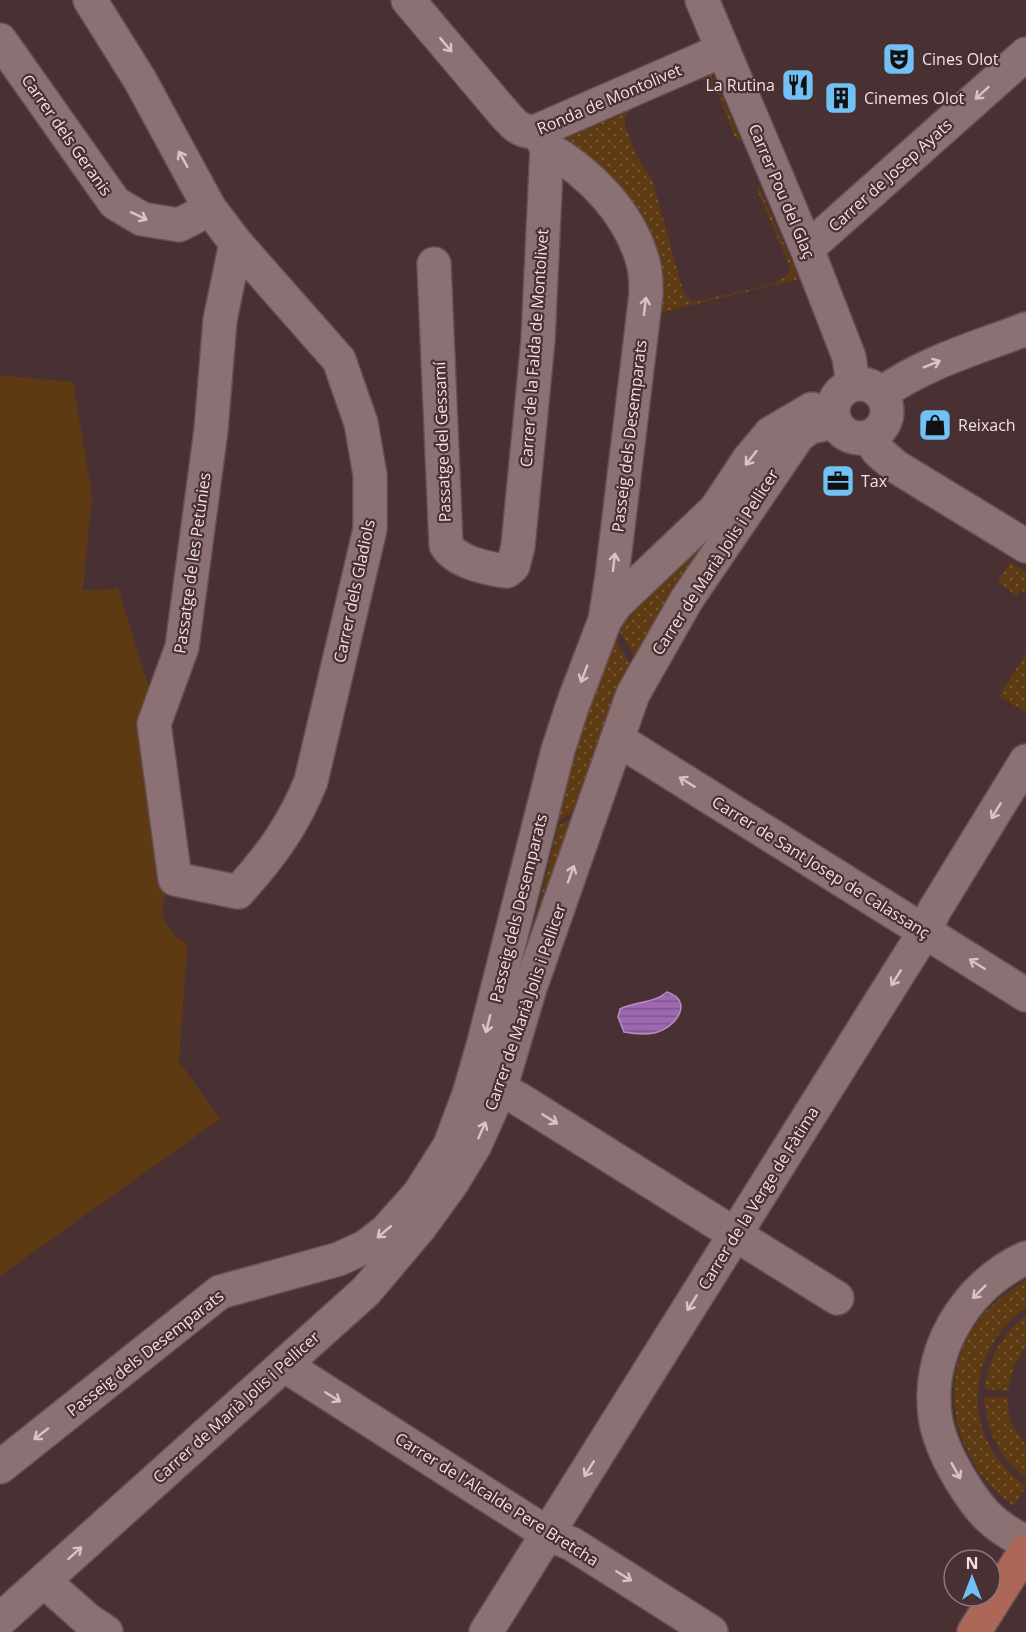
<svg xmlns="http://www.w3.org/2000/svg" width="1026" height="1632" font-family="'Open Sans',sans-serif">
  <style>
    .grass { fill: url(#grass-dots) }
    .park { fill: #5e3a13 }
    .water { fill: url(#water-rules); stroke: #b78cc0; stroke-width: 1.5 }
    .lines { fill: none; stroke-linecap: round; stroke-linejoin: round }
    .minor-casing { stroke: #645053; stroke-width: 36 }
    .major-casing { stroke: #645053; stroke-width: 36 }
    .minor { stroke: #8c7174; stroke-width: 33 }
    .major { stroke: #ac6758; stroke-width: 33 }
    .oneway { stroke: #d7c5c6 }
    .labels { text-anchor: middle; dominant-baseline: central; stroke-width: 4.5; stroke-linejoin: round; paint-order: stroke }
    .poi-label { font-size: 16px; fill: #f0e1e2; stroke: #483033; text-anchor: start }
    .street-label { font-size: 16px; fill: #f0e1e2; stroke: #483033 }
  </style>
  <defs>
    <pattern id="grass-dots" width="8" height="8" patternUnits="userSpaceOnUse" patternTransform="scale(1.5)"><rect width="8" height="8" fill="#5e3a13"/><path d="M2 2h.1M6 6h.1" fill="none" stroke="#755635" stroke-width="1.8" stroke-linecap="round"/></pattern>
    <pattern id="water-rules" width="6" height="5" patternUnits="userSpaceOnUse" patternTransform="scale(1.5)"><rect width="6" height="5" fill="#9f67b1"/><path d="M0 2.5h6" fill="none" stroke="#7c5985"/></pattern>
  </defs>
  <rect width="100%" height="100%" fill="#483033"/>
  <g class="grass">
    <path d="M709,72l6,8 26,61 -6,-3 -18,-46 -12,-12c-19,0 -71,21 -80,38v7l12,32 15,22 32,115 7,7h6l77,-17 16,-11 -3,-13 -30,-70 1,-6 41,95 -153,37 3,-36 -84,-129 4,-19z"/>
    <path d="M728,510l-61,92 -33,54 -19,-33z"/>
    <path d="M1010,562l16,10v21l-6,-3 -3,6 -19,-14z"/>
    <path d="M610,630l20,34 -20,44 -35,102 -20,14 -44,186 -9,-10z"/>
    <path d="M1026,653v59l-27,-16z"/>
    <path d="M575,816l-54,164 37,-154z"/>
    <path d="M1026,1280v27c-63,48 -66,132 0,179l-12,20c-53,-37 -78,-109 -46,-169 13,-25 34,-42 58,-57z"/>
    <path d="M1026,1315v32l-12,19 -6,25 -23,-2c3,-30 17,-55 41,-74z"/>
    <path d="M984,1397h24l1,18 3,9 14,22v32c-28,-20 -39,-48 -42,-81z"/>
  </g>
  <path class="park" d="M0,375l73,7 19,114 -9,94h24l11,-3 30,99 18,204c-8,27 -1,40 21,54v5l-8,112 41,58 -220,157z"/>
  <path class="water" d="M667,992c29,10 7,37 -13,41 -10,2 -20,1 -30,-1l-6,-15 2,-8c16,-8 33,-5 47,-17z"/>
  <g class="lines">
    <g class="minor-casing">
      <g id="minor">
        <path d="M90,0l50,80 70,129 26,34 103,117 22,63 9,52v54l-59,252c-18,45 -41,76 -73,111l-63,-13 -21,-155 28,-77 29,-217 9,-110 16,-77"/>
        <path d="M408,0l93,110c11,12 18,24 36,21l186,-81"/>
        <path d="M702,0l105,249 42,108 4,27"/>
        <path d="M0,40l115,163 27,16 37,6 31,-16"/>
        <path d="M807,249l219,-195"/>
        <path d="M434,264l12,281c10,17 42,24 61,26l6,-5 5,-20 20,-206 9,-192 -10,-17"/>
        <circle cx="860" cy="411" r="27"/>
        <path d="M882,393c44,-31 94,-45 144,-64"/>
        <path d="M869,437l9,14 17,15 131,80"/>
        <path d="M605,620l11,-16 100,-95 33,-50 22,-26 41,-24"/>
        <path d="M617,739l409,256"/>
        <path d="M500,1089l17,9 320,200"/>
        <path d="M1026,1258c-62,28 -102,97 -90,164 4,20 13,38 23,55 19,32 33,49 67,65"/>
        <path d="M284,1365l264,169 24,10 139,88"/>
        <path d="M0,1467l220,-175 119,-33 26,-12 21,-16 33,-37 31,-49 19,-51 14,-48 75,-296 15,-46 32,-84 7,-44 34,-282c0,-11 0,-22 -3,-32 -14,-50 -53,-89 -96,-114"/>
        <path d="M44,1581l44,39 18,12"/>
        <path d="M0,1620l366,-329 54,-64 32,-44 23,-38 25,-56 30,-101 103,-294 54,-95 111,-163 12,-9 25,-5"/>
        <path d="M486,1632l439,-701 9,-20 92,-150"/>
      </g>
    </g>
    <g class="major-casing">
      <path id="major" d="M974,1632l52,-82"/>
    </g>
    <use href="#minor" class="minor"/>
    <use href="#major" class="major"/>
  </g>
  <defs><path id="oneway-shaft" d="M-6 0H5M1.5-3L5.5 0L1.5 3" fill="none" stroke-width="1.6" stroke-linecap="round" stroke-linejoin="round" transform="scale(1.5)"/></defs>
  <g class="oneway">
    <use href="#oneway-shaft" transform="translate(446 45) rotate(50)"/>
    <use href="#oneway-shaft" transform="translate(982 93) rotate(138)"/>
    <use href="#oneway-shaft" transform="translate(183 159) rotate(-119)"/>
    <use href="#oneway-shaft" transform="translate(139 216) rotate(25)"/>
    <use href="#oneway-shaft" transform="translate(645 306) rotate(-83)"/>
    <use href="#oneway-shaft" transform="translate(932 364) rotate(-22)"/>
    <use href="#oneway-shaft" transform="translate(751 458) rotate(128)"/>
    <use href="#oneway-shaft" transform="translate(614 562) rotate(-83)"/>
    <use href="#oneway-shaft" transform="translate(584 674) rotate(111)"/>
    <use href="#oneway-shaft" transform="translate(687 782) rotate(-148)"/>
    <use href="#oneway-shaft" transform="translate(996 811) rotate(121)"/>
    <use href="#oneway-shaft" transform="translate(571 874) rotate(-70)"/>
    <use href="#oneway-shaft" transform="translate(977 964) rotate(-148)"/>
    <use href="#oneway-shaft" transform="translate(896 978) rotate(122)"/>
    <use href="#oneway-shaft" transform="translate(488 1024) rotate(104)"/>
    <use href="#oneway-shaft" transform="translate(550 1119) rotate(32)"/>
    <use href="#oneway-shaft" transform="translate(482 1130) rotate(-66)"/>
    <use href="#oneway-shaft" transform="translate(384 1232) rotate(140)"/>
    <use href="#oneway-shaft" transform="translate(979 1292) rotate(135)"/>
    <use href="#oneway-shaft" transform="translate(692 1303) rotate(122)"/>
    <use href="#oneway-shaft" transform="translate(333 1397) rotate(32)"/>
    <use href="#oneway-shaft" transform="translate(41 1434) rotate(142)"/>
    <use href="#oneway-shaft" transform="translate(589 1469) rotate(122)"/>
    <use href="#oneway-shaft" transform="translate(956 1471) rotate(61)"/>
    <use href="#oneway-shaft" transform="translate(75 1553) rotate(-42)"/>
    <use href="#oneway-shaft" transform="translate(624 1576) rotate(32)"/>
  </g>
  <defs>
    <g id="theatre-square" transform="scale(1.725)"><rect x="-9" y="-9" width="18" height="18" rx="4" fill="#71c1f5" stroke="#483033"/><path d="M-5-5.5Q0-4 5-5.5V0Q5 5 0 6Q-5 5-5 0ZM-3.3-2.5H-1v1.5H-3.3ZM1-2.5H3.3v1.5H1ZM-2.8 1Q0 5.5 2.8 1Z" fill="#111"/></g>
    <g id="restaurant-square" transform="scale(1.725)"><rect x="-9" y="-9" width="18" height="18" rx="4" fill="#71c1f5" stroke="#483033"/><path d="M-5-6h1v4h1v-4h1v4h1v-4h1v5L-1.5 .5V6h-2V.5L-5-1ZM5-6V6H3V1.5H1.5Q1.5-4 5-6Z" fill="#111"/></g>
    <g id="building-square" transform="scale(1.725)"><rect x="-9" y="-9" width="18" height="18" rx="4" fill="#71c1f5" stroke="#483033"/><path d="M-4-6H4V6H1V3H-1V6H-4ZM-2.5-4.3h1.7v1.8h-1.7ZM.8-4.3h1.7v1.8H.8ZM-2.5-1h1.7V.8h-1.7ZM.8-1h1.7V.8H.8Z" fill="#111"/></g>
    <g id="shop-square" transform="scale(1.725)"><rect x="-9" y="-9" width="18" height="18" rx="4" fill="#71c1f5" stroke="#483033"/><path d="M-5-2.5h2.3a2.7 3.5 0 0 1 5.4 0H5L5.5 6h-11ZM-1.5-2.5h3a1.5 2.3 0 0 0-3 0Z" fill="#111"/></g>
    <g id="office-square" transform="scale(1.725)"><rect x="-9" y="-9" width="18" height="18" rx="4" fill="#71c1f5" stroke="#483033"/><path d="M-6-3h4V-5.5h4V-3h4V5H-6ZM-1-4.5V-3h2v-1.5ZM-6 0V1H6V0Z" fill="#111"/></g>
  </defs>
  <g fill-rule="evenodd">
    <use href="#theatre-square" x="899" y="59"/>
    <use href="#restaurant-square" x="798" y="85"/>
    <use href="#building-square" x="841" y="98"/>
    <use href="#shop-square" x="935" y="425"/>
    <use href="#office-square" x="838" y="481"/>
  </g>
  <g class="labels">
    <g class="poi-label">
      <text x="922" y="59">Cines Olot</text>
      <text x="775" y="85" text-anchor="end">La Rutina</text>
      <text x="864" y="98">Cinemes Olot</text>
      <text x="958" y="425">Reixach</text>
      <text x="861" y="481">Tax</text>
    </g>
    <g class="street-label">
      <text transform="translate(609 99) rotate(-23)">Ronda de Montolivet</text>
      <text transform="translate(67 135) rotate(55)">Carrer dels Geranis</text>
      <text transform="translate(890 175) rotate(-42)">Carrer de Josep Ayats</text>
      <text transform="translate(782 191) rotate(67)">Carrer Pou del Glaç</text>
      <text transform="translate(534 348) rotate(-86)">Carrer de la Falda de Montolivet</text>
      <text transform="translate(629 436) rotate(-83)">Passeig dels Desemparats</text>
      <text transform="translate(442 442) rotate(-92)">Passatge del Gessamí</text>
      <text transform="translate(715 562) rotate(-57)">Carrer de Marià Jolis i Pellicer</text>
      <text transform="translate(192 563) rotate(-82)">Passatge de les Petúnies</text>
      <text transform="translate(354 591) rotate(-78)">Carrer dels Gladiols</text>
      <text transform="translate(821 867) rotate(32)">Carrer de Sant Josep de Calassanç</text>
      <text transform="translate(518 908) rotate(-76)">Passeig dels Desemparats</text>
      <text transform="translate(525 1007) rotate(-71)">Carrer de Marià Jolis i Pellicer</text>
      <text transform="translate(758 1198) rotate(-58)">Carrer de la Verge de Fàtima</text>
      <text transform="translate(145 1353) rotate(-38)">Passeig dels Desemparats</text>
      <text transform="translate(236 1407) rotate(-42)">Carrer de Marià Jolis i Pellicer</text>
      <text transform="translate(497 1499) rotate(32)">Carrer de l'Alcalde Pere Bretcha</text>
    </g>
  </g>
  <g transform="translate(972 1578)"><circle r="28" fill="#483033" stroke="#8b7779" stroke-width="1.5"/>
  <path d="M0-4.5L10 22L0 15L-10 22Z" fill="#71c1f5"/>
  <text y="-9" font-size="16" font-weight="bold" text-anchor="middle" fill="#f0e1e2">N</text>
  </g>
</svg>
